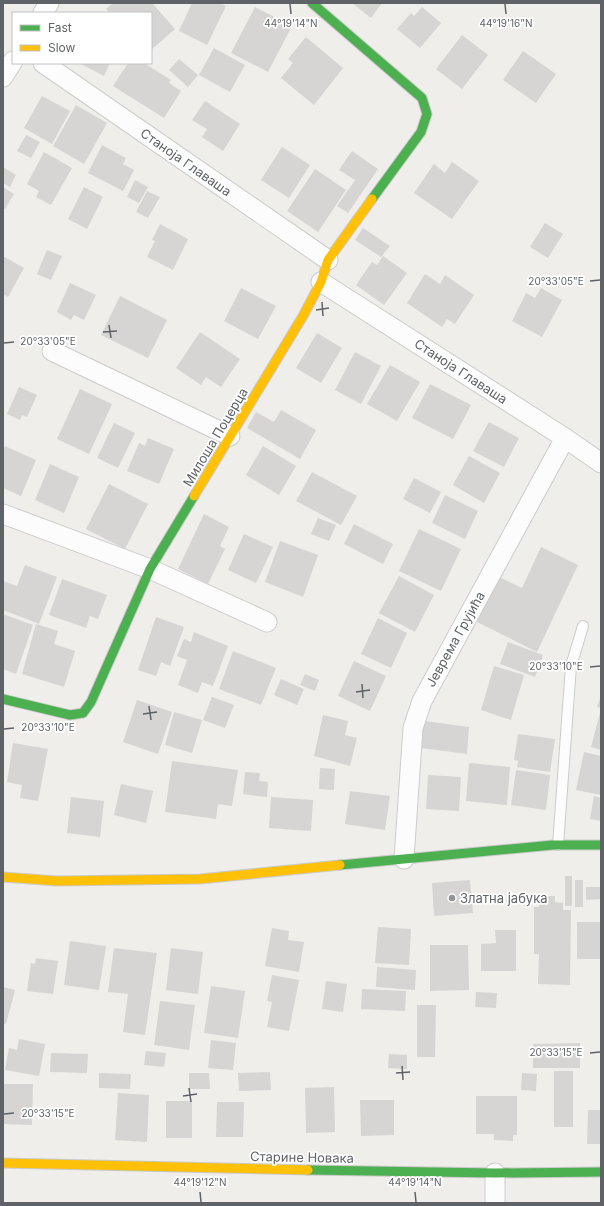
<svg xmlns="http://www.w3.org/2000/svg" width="604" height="1206" font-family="Inter,sans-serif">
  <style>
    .building { fill: #d6d5d3 }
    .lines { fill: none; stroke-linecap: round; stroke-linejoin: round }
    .lane-casing { stroke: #cbcccc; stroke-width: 12 }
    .street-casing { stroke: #cbcccc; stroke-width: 21 }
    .fast-casing { stroke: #cacacb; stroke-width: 11 }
    .slow-casing { stroke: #cacacb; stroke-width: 11 }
    .lane { stroke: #fdfcfc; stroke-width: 10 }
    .street { stroke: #fdfcfc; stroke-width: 19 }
    .fast { stroke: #4caf50; stroke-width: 9 }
    .slow { stroke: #ffc107; stroke-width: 9 }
    .ticks { fill: none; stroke: #5f6368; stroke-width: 1.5 }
    .poi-dot { fill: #919496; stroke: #fff; stroke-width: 1.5 }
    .labels { text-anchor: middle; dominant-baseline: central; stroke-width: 3.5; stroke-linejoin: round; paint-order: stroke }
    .street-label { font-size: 13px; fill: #5f6368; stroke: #fff }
    .poi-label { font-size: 13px; fill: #5f6368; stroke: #fff; text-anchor: start }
    .ticks-label { font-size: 10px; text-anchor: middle; fill: #5f6368; stroke: #fff; stroke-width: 3.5; stroke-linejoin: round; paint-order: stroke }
  </style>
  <rect width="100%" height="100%" fill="#efeeea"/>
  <g class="building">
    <path d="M113,3h39l23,26 -24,21v-37h-41l-4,-4z"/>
    <path d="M192,3h27l7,3 -19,39 -28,-14z"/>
    <path d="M352,3h30l-11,15z"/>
    <path d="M255,7l37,19 -24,46 -37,-19z"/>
    <path d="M422,7l19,16 -21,25 -23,-19 14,-16 3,3z"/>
    <path d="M462,35l26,20 -26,34 -26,-20z"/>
    <path d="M306,37l37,31 -29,37 -33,-27 12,-15 -5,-4z"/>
    <path d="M214,48l31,17 -15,27 -31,-17z"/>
    <path d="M523,51l33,23 -20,29 -33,-23z"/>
    <path d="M179,59l19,16 -10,12 -19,-17z"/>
    <path d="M79,63h31l-6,13z"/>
    <path d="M128,63h16l27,17 -2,3 12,8 -17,27 -51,-32z"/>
    <path d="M42,96l28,15 -18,33 -28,-16z"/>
    <path d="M205,101l35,23 -17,27 -21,-14 5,-8 -15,-9z"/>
    <path d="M76,105l31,18 -23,41 -31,-18z"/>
    <path d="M26,135l14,7 -9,16 -14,-7z"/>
    <path d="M102,145l24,13 -3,6 11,6 -11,21 -35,-18z"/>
    <path d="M282,147l28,18 -21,33 -28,-18z"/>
    <path d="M352,151l26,18 -30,44 -11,-7 18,-26 -16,-10z"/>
    <path d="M44,152l28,16 -21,37 -15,-8 3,-6 -12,-7z"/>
    <path d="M452,162l27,19 -27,38 -38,-26 20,-29 11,9z"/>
    <path d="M3,167l13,8 -6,12 -7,-4z"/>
    <path d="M315,169l31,21 -28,42 -31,-21z"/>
    <path d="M135,180l13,7 -9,16 -12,-6z"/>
    <path d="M3,187l11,7 -9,15 -2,-1z"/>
    <path d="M84,187l19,10 -16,32 -19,-10z"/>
    <path d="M147,191l13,6 -12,21 -12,-6z"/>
    <path d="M545,223l18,11 -15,24 -18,-11z"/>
    <path d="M160,224l28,15 -15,31 -26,-13 8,-16 -3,-1z"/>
    <path d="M363,228l27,18 -9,11 -26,-17z"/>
    <path d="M47,250l15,6 -11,24 -14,-6z"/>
    <path d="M3,256l21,12 -16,29 -5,-3z"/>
    <path d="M383,256l24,17 -23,32 -28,-20 16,-23 5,3z"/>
    <path d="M425,274l15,10 5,-9 29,20 -19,29 -8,-5 -5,8 -35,-24z"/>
    <path d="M70,283l26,12 -12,25 -10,-5 -3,5 -14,-8z"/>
    <path d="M241,288l35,18 -18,33 -34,-18z"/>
    <path d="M541,288l21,12 -20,37 -30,-16 14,-28 9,5z"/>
    <path d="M120,296l47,24 -19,38 -47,-23z"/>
    <path d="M200,332l40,27 -19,28 -15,-10 -5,8 -25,-17z"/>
    <path d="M317,333l25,15 -21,35 -25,-15z"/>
    <path d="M355,352l26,14 -20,38 -26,-14z"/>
    <path d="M390,365l30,17 -23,39 -30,-17z"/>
    <path d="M430,384l41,21 -18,34 -41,-21z"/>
    <path d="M19,387l18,8 -10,22 -5,-2 -2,5 -13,-6z"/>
    <path d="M80,389l32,15 -23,50 -32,-15z"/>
    <path d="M281,410l35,20 -16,29 -53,-31 9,-16 18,10z"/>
    <path d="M489,422l30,16 -15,29 -31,-16z"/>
    <path d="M114,423l21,10 -17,35 -21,-10z"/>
    <path d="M148,438l26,11 -15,35 -32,-13 12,-28 6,3z"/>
    <path d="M5,446l31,14 -15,36 -18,-8v-37z"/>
    <path d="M263,446l33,20 -17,29 -33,-20z"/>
    <path d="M469,456l31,17 -16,30 -31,-18z"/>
    <path d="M50,464l29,13 -15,36 -29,-13z"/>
    <path d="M312,472l45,24 -16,29 -45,-24z"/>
    <path d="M414,478l27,14 -11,21 -27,-14z"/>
    <path d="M109,484l39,20 -23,45 -39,-20z"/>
    <path d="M445,495l33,16 -13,28 -33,-16z"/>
    <path d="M204,514l25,13 -9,19 5,3 -17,35 -30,-15z"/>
    <path d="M318,518l18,7 -7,16 -18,-7z"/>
    <path d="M354,524l39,20 -10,20 -39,-20z"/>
    <path d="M419,529l42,20 -20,42 -42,-20z"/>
    <path d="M244,534l29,13 -17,36 -28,-13z"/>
    <path d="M280,541l38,14 -15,42 -38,-15z"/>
    <path d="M541,547l37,18 -41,87 -60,-30 22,-45 23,11z"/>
    <path d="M25,565l32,12 -18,47 -36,-14v-29l14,5z"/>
    <path d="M399,576l35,19 -19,37 -36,-19z"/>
    <path d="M62,579l45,16 -9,24 -8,-3 -4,12 -37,-13z"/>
    <path d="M3,614l30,11 -17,49 -13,-5z"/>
    <path d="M156,617l28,10 -14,39 -9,-4 -5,14 -18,-6z"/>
    <path d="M378,618l29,15 -16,35 -30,-14z"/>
    <path d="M36,624l22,7 -4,13 21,7 -11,36 -42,-13z"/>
    <path d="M194,632l34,14 -15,40 -11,-4 -4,11 -20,-8 9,-25 -10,-4 7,-17 7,3z"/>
    <path d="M508,642l35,13 -8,22 -35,-13z"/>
    <path d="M233,651l43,17 -15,37 -42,-16z"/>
    <path d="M354,661l32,15 -16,35 -32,-15z"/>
    <path d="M494,666l30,9 -13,45 -30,-10z"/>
    <path d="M305,674l14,6 -4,11 -15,-6z"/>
    <path d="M281,679l23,10 -7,16 -23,-10z"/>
    <path d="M601,695v13l-4,-1z"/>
    <path d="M212,697l22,8 -9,23 -22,-8z"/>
    <path d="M137,700l35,12 -14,42 -35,-12z"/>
    <path d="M601,709v41l-10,-3z"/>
    <path d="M174,712l28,8 -10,33 -27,-8z"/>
    <path d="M323,715l25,6 -3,14 12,3 -7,28 -36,-10z"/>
    <path d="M424,721l45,6 -2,27 -46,-6z"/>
    <path d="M518,734l37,5 -5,33 -33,-5 1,-6 -4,-1z"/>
    <path d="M13,743l35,6 -10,52 -18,-3 2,-13 -15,-3z"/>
    <path d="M584,752l17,4v39l-25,-5z"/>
    <path d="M172,761l66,9 -6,36 -14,-2 -2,15 -51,-7z"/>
    <path d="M469,763l41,4 -3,38 -41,-4z"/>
    <path d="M320,768l15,1 -1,21 -15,-1z"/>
    <path d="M516,770l34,5 -4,35 -35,-5z"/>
    <path d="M245,772l15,1 -1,8 9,1 -1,15 -24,-3z"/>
    <path d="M428,775l33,2 -2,34 -33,-2z"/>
    <path d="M121,784l32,7 -7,32 -32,-8z"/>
    <path d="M350,791l40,5 -5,34 -40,-6z"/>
    <path d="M594,796l7,2v23l-11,-2z"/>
    <path d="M71,797l33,4 -4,36 -33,-4z"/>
    <path d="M271,797l42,3 -2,31 -42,-3z"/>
    <rect x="565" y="876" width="7" height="30"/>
    <path d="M470,880l3,33 -39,3 -2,-33z"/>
    <rect x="575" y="880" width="8" height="27"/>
    <path d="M586,887h15v12l-15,1z"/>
    <path d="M539,896h16v6l8,1v7h8l-1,75 -32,-1 1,-30h-5v-47h5z"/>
    <rect x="577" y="922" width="24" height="37"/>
    <path d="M378,927l33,2 -2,36 -34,-2z"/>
    <path d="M272,928l17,3 -1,9 16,2 -5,30 -34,-6z"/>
    <path d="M495,930h21v41h-35v-27l15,-1z"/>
    <path d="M70,941l36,5 -7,44 -35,-5z"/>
    <path d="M430,945h38l1,45 -39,1z"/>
    <path d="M114,948l43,5 -12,82 -22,-3 5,-38 -20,-2z"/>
    <path d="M171,948l32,4 -5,42 -32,-4z"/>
    <path d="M36,958l22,3 -5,33 -26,-3 4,-28 4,1z"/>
    <path d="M377,967l39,3 -1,20 -39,-3z"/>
    <path d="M272,975l27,5 -10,51 -22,-4 5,-25 -5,-1z"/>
    <path d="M326,981l21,3 -4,28 -21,-3z"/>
    <path d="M211,986l34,5 -7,47 -34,-5z"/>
    <path d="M3,987l12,3 -9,34 -3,-1z"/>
    <path d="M362,989l44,2 -1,20 -44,-2z"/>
    <path d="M476,992l21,1 -1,15 -21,-1z"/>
    <path d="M160,1001l35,4 -6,45 -35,-5z"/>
    <path d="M417,1005h19l-1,52h-18z"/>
    <path d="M19,1039l26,5 -6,32 -34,-6 4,-22 8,2z"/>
    <path d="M211,1040l25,3 -3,27 -25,-2z"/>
    <path d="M580,1043v25h-47v-24z"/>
    <path d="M146,1051l20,2 -2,14 -20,-2z"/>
    <path d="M51,1053l37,1 -1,19 -37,-1z"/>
    <path d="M389,1054l18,1v14l-19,-1z"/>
    <rect x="554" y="1071" width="19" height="56"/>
    <path d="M270,1072l1,18 -32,1 -1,-18z"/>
    <path d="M99,1073l32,1 -1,15 -31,-1z"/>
    <path d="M189,1073h20l1,16h-21z"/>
    <path d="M522,1073l15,1 -1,17 -15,-1z"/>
    <path d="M3,1084h30l-1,41 -29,-1z"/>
    <path d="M334,1087l1,45 -29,1 -1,-45z"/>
    <path d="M118,1093l31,2 -2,47 -32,-2z"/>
    <path d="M476,1096h41v39h-4v6l-19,-1v-6h-18z"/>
    <path d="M360,1100h34v35l-33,1z"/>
    <rect x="166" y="1101" width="26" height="37"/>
    <path d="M217,1102h27l-1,35h-27z"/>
    <path d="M588,1110h13v34h-14z"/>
  </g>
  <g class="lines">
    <g class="lane-casing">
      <path id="lane" d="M558,845l13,-179 12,-40"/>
    </g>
    <g class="street-casing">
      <g id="street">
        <path d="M43,13l6,-10"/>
        <path d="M43,63l285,197"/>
        <path d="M3,77l10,-16"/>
        <path d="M321,282l244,156 36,25"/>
        <path d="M52,351l178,85"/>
        <path d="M3,514l147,55 117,53"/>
        <path d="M404,859l9,-131 9,-27 143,-263"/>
        <path d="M495,1203v-30"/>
      </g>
    </g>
    <g class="fast-casing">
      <g id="fast">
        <path d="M312,3l110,95 5,16 -6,18 -49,67"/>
        <path d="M3,699l67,16 13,-2 8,-11 59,-133 44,-73"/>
        <path d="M340,865l213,-20h48"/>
        <path d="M308,1170l187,3 106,-1"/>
      </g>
    </g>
    <g class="slow-casing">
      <g id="slow">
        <path d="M194,496l109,-180 18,-34 7,-22 44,-61"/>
        <path d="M3,877l54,4 143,-2 140,-14"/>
        <path d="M3,1163l305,7"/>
      </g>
    </g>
    <use href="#lane" class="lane"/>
    <use href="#street" class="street"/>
    <use href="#fast" class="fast"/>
    <use href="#slow" class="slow"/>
  </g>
  <path class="ticks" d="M290,4l1,10M505,4l1,10M590,281l10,-1M322,302l1,14M316,310l13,-2M109,325l2,13M103,332l14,-1M4,343l10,-1M590,667l10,-1M362,684l1,14M356,692l14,-2M149,706l2,14M143,714l14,-2M4,729l10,-1M590,1053l10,-1M402,1066l1,14M396,1073l14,-1M189,1088l2,14M183,1096l14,-2M4,1114l10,-1M200,1192l1,10M415,1192l1,10"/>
  <circle class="poi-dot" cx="452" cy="898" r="4"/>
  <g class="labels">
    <g class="street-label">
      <text transform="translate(186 162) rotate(35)">Станоја Главаша</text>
      <text transform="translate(461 371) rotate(33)">Станоја Главаша</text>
      <text transform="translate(215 437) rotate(-59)">Милоша Поцерца</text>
      <text transform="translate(455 639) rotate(-61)">Јеврема Грујића</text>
      <text transform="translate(302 1157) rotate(1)">Старине Новака</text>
    </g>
    <g class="poi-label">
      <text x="460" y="898">Златна јабука</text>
    </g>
  </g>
  <g class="ticks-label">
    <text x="291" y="27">44°19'14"N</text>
    <text x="506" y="27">44°19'16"N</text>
    <text x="556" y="285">20°33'05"E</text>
    <text x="48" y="345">20°33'05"E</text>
    <text x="556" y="670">20°33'10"E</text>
    <text x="48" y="731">20°33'10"E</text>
    <text x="556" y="1056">20°33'15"E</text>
    <text x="48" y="1117">20°33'15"E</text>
    <text x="200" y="1186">44°19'12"N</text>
    <text x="415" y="1186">44°19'14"N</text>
  </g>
  <rect width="604" height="1206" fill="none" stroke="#5f6368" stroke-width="8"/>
  <rect x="12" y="12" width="140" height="52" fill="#ffffff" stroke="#bfc1c3"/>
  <rect x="20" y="25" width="20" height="6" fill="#4caf50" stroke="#bfc1c3"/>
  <text x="48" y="32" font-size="12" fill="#5f6368">Fast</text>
  <rect x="20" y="45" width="20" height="6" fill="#ffc107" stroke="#bfc1c3"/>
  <text x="48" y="52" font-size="12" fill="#5f6368">Slow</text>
</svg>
